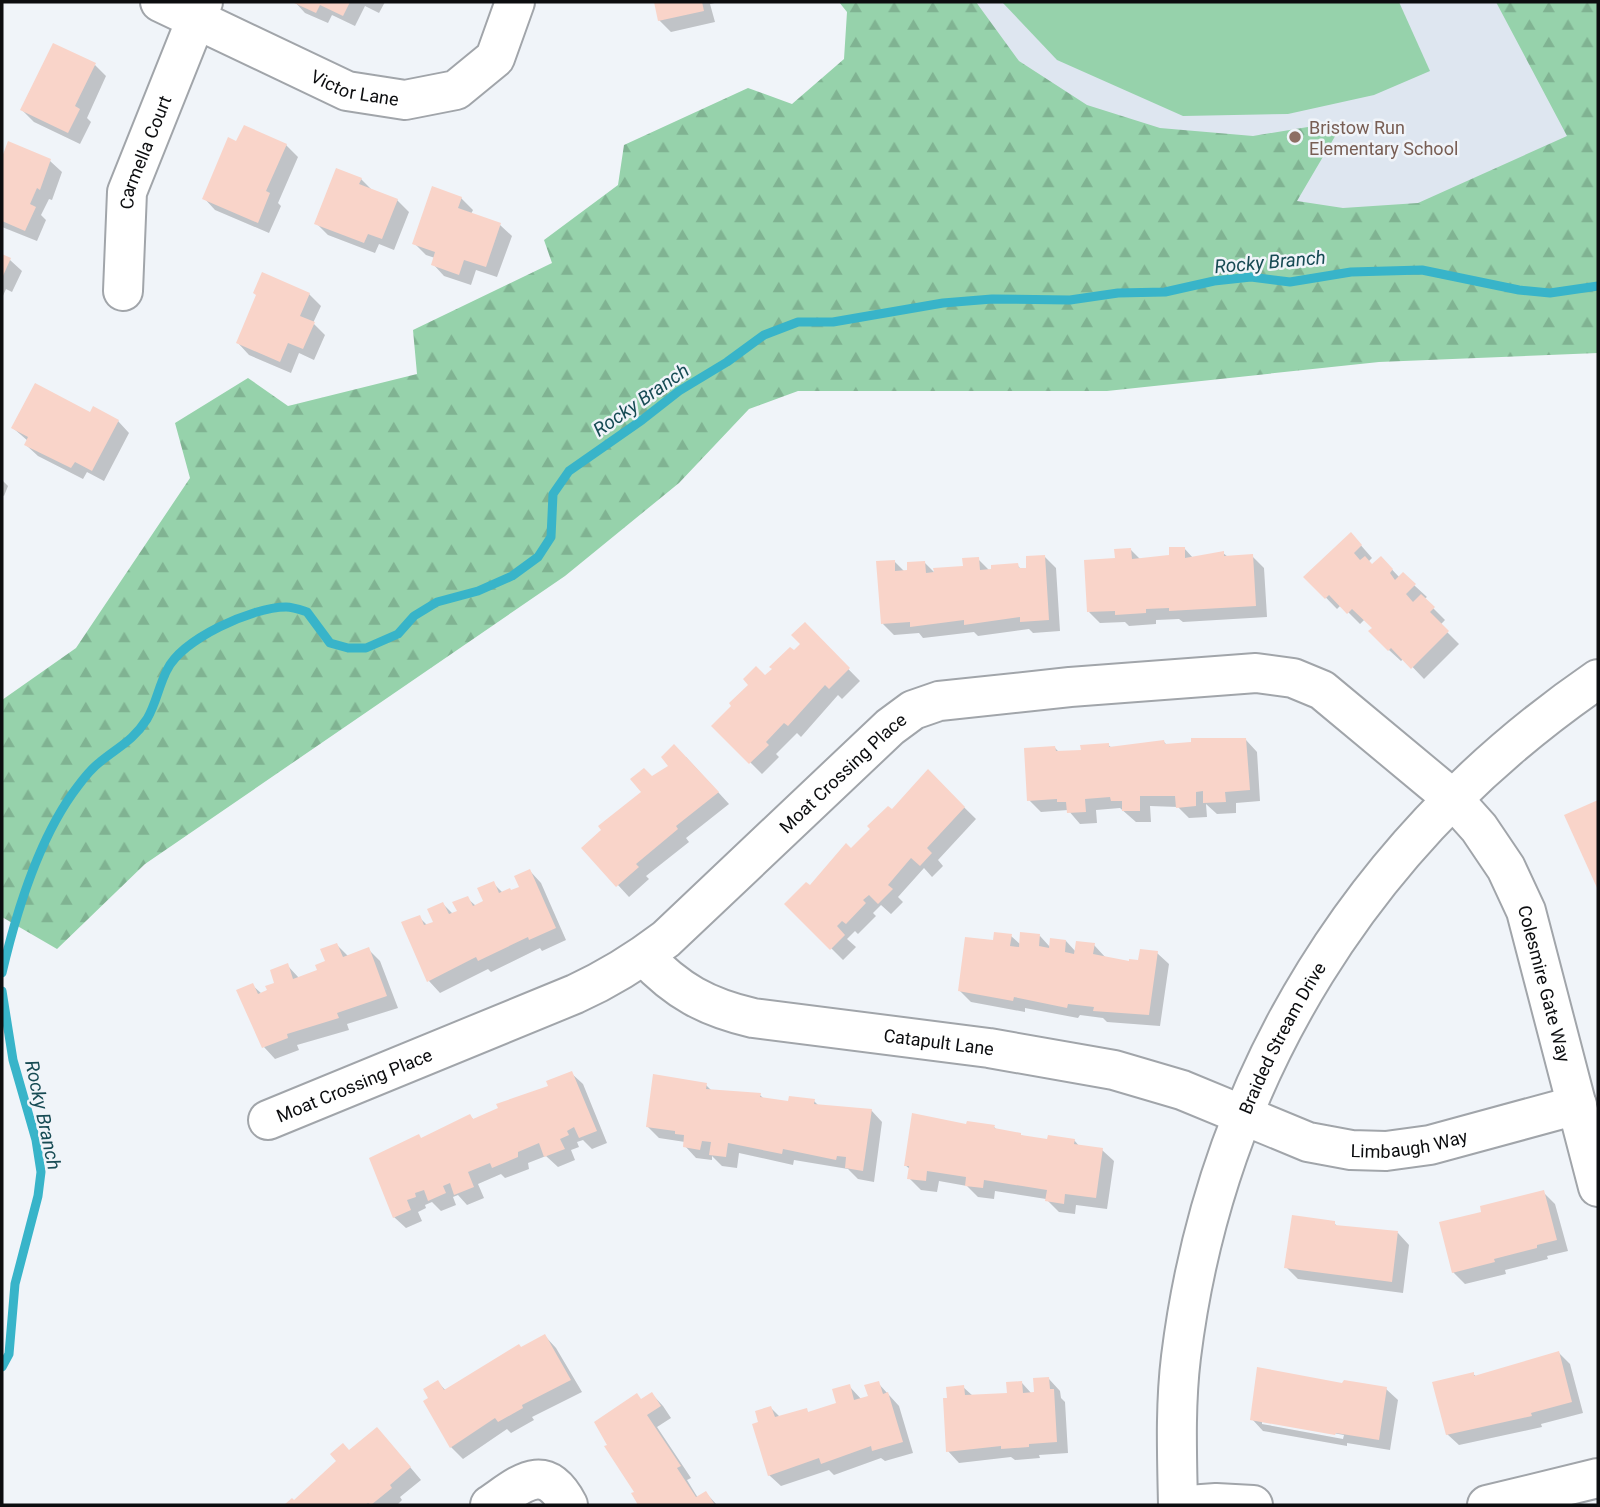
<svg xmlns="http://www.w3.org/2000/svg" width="1600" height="1507" font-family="Roboto,sans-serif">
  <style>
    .built { fill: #dee6f0 }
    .grass { fill: #96d2ab }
    .forest { fill: url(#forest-firs) }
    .shadow { fill: #0003; fill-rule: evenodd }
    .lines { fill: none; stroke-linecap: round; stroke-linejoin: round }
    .stream { stroke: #38b4c9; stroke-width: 9 }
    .building { fill: #f9d4c9 }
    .minor-casing { stroke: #a1a5aa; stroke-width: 42 }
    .minor { stroke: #fff; stroke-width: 38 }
    .education-dot { fill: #8d6e63; stroke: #f0f4f9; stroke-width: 2.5 }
    .labels { text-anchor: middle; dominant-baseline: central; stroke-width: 5; stroke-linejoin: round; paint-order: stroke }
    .street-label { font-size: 18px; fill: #0c0d0f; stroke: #f0f4f9 }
    .education-label { font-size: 18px; fill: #785e54; stroke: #f0f4f9; text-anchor: start }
    .water-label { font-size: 19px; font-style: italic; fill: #174b54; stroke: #f0f4f9 }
  </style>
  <defs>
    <pattern id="forest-firs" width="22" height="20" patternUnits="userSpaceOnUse" patternTransform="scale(1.75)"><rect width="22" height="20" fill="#96d2ab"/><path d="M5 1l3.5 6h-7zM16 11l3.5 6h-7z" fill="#80b392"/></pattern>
  </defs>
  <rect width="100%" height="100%" fill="#f0f4f9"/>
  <path class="built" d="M870,2h728v272l-358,21z"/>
  <path class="grass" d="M1002,2h397l31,69 -56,24 -86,19 -105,2 -126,-56z"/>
  <path class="forest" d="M839,2h137l43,59 68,44 73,23 93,8 91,-15 -47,80 46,7 75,-5 149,-67 -71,-134h102v351l-219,9 -272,29h-309l-49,18 -70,74 -114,93 -420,288 -88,85 -55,-32v-217l74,-52 114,-170 -15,-55 73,-45 40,28 129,-32 -4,-44 139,-67 -8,-23 74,-55 6,-40 124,-57 44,16 52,-45 3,-47z"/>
  <g class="shadow">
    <path d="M295,2h90l-6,11 -14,-7 -10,20 -23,-11 -4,8 -23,-10z"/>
    <path d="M656,2h63l-9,2 5,18 -44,10 -12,-12z"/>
    <path d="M95,65l11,11 -19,42 4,4 -11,22 -46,-22 -12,-12z"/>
    <path d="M9,144l41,17 12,11 -10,28 -3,-1 -8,16 5,5 -9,21 -35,-14v-66z"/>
    <path d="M237,144l49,1 12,12 -20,46 3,3 -12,27 -54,-23 -11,-12z"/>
    <path d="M361,179l11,11 25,10 12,12 -15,38 -15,-6 -4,9 -47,-18 -12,-12z"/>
    <path d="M461,198l12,12 -2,4 29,11 12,11 -15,41 -21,-7 -5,15 -27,-9 -11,-12 2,-6 -9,-3 -12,-12z"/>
    <path d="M2,256l8,4 12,11 -10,21 -6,-3 -4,9z"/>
    <path d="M309,294l12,12 -8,17 12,12 -11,25 -15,-7 -8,20 -42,-18 -11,-12z"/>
    <path d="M118,421l11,12 -25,48 -17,-9 -4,7 -45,-23 -12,-11 2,-4 -15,-13z"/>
    <path d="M2,480l6,6 -4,10 -2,-1z"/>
    <path d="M1351,534l21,24 -4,4 4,4 9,-8 19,20 3,-3 24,22 -3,2 21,21 -5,5 19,19 -35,35 -20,-21 -3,3 -12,-11 -18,-19 3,-3 -9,-9 -5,5 -19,-19 -4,4 -31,-32z"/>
    <path d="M1184,548l9,10 30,-5 5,4 24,-1 12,12 3,49 -84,5 -4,-3 -23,1v4l-27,2 -4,-4 -25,1 -11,-11 28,-52 14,-10 10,10 30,-3z"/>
    <path d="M1044,556l12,12 4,63 -27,2 -4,-4 -51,7 -4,-4 -51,6 -4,-5 -25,2 -11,-11 11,-63 11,11 19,-10 12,12 29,-6 13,-9 12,12 27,-6 5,5 6,-1z"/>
    <path d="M805,625l55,56 -18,18 -4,-4 -37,42 -4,-4 -21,21 3,3 -17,17 -48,-48 88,-82z"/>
    <path d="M1246,740l11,12 3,49 -24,2v10l-19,1 -11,-10 1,13 -18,1 -11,-11 -28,-1 1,16h-15l-16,-14 -24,2 1,13 -17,1 -12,-14 -27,2 -12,-12 26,-52 5,5 23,-2 25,-6 4,3 52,-6 3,3z"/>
    <path d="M686,757l43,47 -43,34 3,4 -43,34 3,3 -20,18 -45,-49 60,-56 8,-14z"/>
    <path d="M928,772l48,47 -38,41 5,6 -11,11 -8,-9 -26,29 5,5 -12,12 -10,-9 -8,8 3,3 -18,18 -3,-3 -8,8 9,8 -13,13 -56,-56 23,-16 41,-37 41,-39z"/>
    <path d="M530,871l11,12 25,57 -24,11 -2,-3 -49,24 -3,-3 -48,24 -11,-12 -25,-58 15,-6 9,9 7,-3 8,-19 10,10 6,-2 8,-14 9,8 9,-4 8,-19 10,10 9,-1 9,-4z"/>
    <path d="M1011,936l10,9 19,-9 10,11 16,-6 10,11 18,-7 12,13 25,5 9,-1 17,-9 12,11 -9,62 -53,-4 -4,-4 -23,-3 -2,3 -53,-10v4l-54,-10 -12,-12 36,-48z"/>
    <path d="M337,945l12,12 19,-8 12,12 18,47 -51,16 2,6 -52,15 2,5 -24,9 -11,-12 -12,-62 10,9 14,-10 11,-19 12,13 20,-7z"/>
    <path d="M571,1073l12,11 24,59 -15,6 -9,-9 -6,2 2,5 -8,3 4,10 -17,7 -12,-11 -18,7 1,6 -24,9 -4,-4 -23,10 6,14 -17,7 -9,-10 -5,2 3,8 -15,6 -9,-9 -7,3 1,3 -8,4 4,9 -16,7 -12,-11 28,-77 48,-24 4,4 77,-33z"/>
    <path d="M706,1085l6,6 48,4 5,5 25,3 24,-2 5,5 52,4 11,12 -8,60 -16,-3 -10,-10 -54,-9 -1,5 -54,-12 -2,15 -15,-2 -10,-10v4l-16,-2 -11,-12v-4l-26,-4 -12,-12z"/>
    <path d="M968,1126l26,1 4,4 51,10 25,-1 6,7 22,3 12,11 -7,48 -31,-4 -1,9 -16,-2 -13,-13 -51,-8 -1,8 -16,-2 -11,-11 -28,-5 -2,11 -16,-2 -12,-12 2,-8 -6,-5z"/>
    <path d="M1543,1192l12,12 13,47 -21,5 1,3 -43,11 1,4 -41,10 -12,-12 30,-59z"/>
    <path d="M1334,1223l4,4 60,6 11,12 -6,48 -105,-14 -12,-12z"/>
    <path d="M545,1336l11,12 26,44 -50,25 2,3 -23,13 -4,-4 -44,30 -12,-12 -25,-45 4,-3 8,-17 8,9z"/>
    <path d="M1559,1353l11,11 13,49 -42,11 1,3 -83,18 -12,-11 26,-60 4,3z"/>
    <path d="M1049,1379l11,12 1,7 4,4 3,51 -29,2 1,3 -25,2 -4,-3 -52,6 -11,-12 1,-52 14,-12 10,9 36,-2 13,-11 10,11z"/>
    <path d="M878,1383l21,23 14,47 -28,8 -4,-3 -47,17 -5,-5 -48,16 -12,-11 -9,-52 11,-15 9,9 26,-7 3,3 30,-9 10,-18 13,14 8,-3z"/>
    <path d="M1343,1385l43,4 12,11 -8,50 -43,-7v3l-84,-15 -11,-12zM1262,1420l82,15 -1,4 -81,-15z"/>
    <path d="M652,1394l11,12 8,12 -14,9 34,51 -4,2 11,18 8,-5 11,12h-76l-8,-11 3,-2 6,-92z"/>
    <path d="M388,1441l33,39 -21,17 2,3 -5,5h-110l5,-4 2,1 56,-50z"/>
  </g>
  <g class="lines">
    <g class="stream">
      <path d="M2,973c14,-60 38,-138 76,-187 6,-8 14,-18 22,-24 18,-15 33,-21 47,-43 9,-15 12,-34 20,-49 15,-31 85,-63 119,-63 7,0 15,3 21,5l23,31 18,5h18l32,-14 16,-18 23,-14 41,-11 34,-15 26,-19 13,-20 2,-43 16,-23 73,-51 37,-29 48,-29 37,-27 34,-13h35l110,-19 49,-4 78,1 48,-7 47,-1 49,-11 37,-4 39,5 61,-10 71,-2 97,20 31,3 48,-7"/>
      <path d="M2,991l11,69 23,80 5,32 -3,24 -23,88 -6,70 -7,13"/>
    </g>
  </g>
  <g class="building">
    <path d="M292,2h58l-7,14 -23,-11 -4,8z"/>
    <path d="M654,2h48l2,9 -46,10z"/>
    <path d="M53,43l43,20 -21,43 5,3 -12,24 -48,-23z"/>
    <path d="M244,125l43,19 -21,47 4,2 -12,30 -56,-24 26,-62 8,4z"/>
    <path d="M8,141l43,18 -11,31 -3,-2 -7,16 6,3 -11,24 -23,-10v-64z"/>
    <path d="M336,168l26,10 -3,6 39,15 -16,40 -14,-5 -4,9 -50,-19z"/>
    <path d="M432,186l30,11 -4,11 43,15 -15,44 -22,-7 -5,15 -28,-10 4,-13 -23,-8z"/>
    <path d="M2,254l9,4 -9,20z"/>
    <path d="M262,272l48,21 -10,23 15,6 -12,27 -15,-6 -8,19 -44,-19 20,-48 -3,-2z"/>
    <path d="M35,383l55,29 3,-6 26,14 -27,51 -17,-9 -4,6 -47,-23 4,-8 -17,-9z"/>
    <path d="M1351,532l11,13 -8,8 6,7 5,-4 7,8 9,-8 12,13 -3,4 5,7 8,-8 13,12 -10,10 7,8 8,-8 14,13 -5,5 19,19 -38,38 -20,-21 -3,3 -20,-20 4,-3 -20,-19 -5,5 -18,-19 -4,4 -22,-22z"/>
    <path d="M1169,547h16v11l39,-7v5l29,-2 3,52 -87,5v-3l-23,1v4l-31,2v-4l-28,1 -3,-52 31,-2 -1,-9 17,-1 1,11 37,-4z"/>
    <path d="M1045,555l4,65 -29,2v-5l-56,8v-5l-54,7v-5l-29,2 -5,-63 19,-1v11l12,-1v-8l18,-1 1,12 8,-1 -1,-4 30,-2 -1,-8 17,-1 1,13 11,-1v-4l27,-2 1,5h7v-12z"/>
    <path d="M805,622l45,46 -21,21 -4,-4 -37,41 -4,-3 -18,19 3,3 -20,19 -38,-38 20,-20 -2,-3 19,-18 -5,-6 13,-13 9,9 7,-6 -3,-2 21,-20 4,3 6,-6 -9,-9z"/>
    <path d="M1191,738h55l4,52 -25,2 1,10 -23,1v-12l-7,1v14l-20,2 -1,-12h-35v15h-18v-10h-11l-1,-4 -25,2 1,13 -19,1 -1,-11h-9v-3l-30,2 -3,-53 31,-2 1,5 25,-1 -1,-5 29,-2v4l55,-7 1,4 26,-2z"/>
    <path d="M674,744l45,48 -43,34 2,3 -42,35 3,3 -23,20 -35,-39 20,-18 -3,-4 43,-34 -11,-13 14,-11 8,8 16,-10 -7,-9z"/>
    <path d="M928,769l37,38 -38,41 5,5 -12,13 -9,-8 -23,27 5,4 -15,15 -9,-9 -6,5 3,3 -20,21 -4,-3 -5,5 8,9 -15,15 -46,-46 22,-22 4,3 36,-42 5,5 19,-19 -3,-3 21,-20 4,3z"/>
    <path d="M1598,800v90l-34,-75z"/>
    <path d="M530,869l26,59 -27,12 -1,-3 -50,24 -2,-4 -49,25 -26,-60 19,-7 4,10 9,-3 -6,-13 16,-7 6,12 8,-3 -5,-9 16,-6 5,10 10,-5 -6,-13 17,-7 5,12 11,-5 1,2 8,-3 -5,-11z"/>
    <path d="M994,932l18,2 -2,12 9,1 1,-15 20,2 -1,12 10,2 1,-10 16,2 -1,12 9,2 2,-13 19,2 -2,11 36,7v-2l9,1 2,-11 18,2 -9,64 -56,-4 1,-4 -26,-3 -1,4 -53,-11 -1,4 -55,-10 7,-54 28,3z"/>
    <path d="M337,943l6,14 26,-10 18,49 -50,17 2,5 -52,16 1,4 -26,10 -26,-58 17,-7 5,11 9,-4 -2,-4 9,-3 -4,-13 18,-7 5,16 24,-9 -2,-5 10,-4 -5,-12z"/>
    <path d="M572,1071l25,60 -18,7 -5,-11 -7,4 2,4 -9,4 5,10 -21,8 -5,-14 -21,9v5l-26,11 -2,-5 -22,9 6,15 -20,8 -4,-12 -7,3 3,7 -18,8 -4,-11 -9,3 1,4 -9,3 4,10 -18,8 -24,-60 50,-24 2,4 49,-24 3,5 25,-11 -2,-4 52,-18 -2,-5z"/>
    <path d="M653,1074l54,9 -1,6 55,4 -1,4 28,4 1,-5 26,3 -1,5 58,5 -9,62 -18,-3 1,-11 -9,-1 -1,4 -53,-11 -1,5 -54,-11 -2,14 -17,-2 2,-13 -9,-1 -2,9 -17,-3 1,-12 -9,-1v-3l-29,-4z"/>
    <path d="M912,1113l54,11 1,-3 28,4 -1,3 27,5v2l26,4 1,-4 27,4 -1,5 29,4 -7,50 -31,-4 -1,10 -19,-3 2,-11 -63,-10 -1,8 -18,-2 1,-9 -39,-6 -1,10 -19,-2 2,-13h-5z"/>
    <path d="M1544,1190l13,50 -20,5v3l-43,11 1,3 -43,11 -13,-51 42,-10 -1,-6z"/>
    <path d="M1292,1215l43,6v4l63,6 -6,51 -108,-14z"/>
    <path d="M545,1334l26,46 -49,25 1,3 -25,14 -3,-4 -45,30 -27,-47 5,-3 -5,-9 15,-9 6,10 75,-46 2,3z"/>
    <path d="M1559,1351l13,51 -41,11 1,3 -86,19 -14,-53 42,-10v4z"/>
    <path d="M1257,1367l85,16 2,-3 43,7 -8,53 -43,-7 -1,2 -85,-15z"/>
    <path d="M1049,1377l1,12h4l3,53 -28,2v3l-28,2v-3l-55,6 -3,-54h4l-1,-11 18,-2 1,10 42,-2 -1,-11 16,-1 1,12 11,-1 -1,-14z"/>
    <path d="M879,1381l4,13 5,-2 15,50 -31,9 -1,-5 -50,18 -2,-6 -51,18 -16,-52 6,-2 -3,-11 16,-5 4,11 32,-9 1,4 28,-9 -4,-14 18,-5 4,16 14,-4 -4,-11z"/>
    <path d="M652,1392l9,14 -14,9 34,51 -4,2 19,29 10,-6 9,14h-77l-7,-12 3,-1 -30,-46 3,-1 -13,-23 43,-29 4,6z"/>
    <path d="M377,1427l34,40 -21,18 2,3 -21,17 -3,-2 -3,2h-81l8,-7 2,2 42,-39 -6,-7 13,-11 6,7z"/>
  </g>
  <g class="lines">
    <g class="minor-casing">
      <g id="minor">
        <path id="s1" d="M160,2l187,89 58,9 51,-10 39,-32 20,-56"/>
        <path id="s2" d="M123,291l4,-99 76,-190"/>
        <path id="s3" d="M644,956c33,35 62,51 109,62l236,30 125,22 68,20 126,52 43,8 35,1 44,-6 147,-40"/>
        <path id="s4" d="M268,1120l307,-126c33,-15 62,-33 91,-55l224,-212 23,-17 26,-9 131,-14 186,-14 37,5 29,12 131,109 26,29 27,40 20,43 72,276"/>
        <path d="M490,1505c31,-21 55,-45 78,0"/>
        <path id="s5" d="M1178,1505c-1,-49 -3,-99 3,-148 35,-282 184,-518 417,-678"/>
        <path d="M1188,1505l28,-2 37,2"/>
        <path d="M1487,1505l111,-27"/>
      </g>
    </g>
    <use href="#minor" class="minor"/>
  </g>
  <circle class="education-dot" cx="1295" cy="137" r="7"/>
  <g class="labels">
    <g class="street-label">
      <text stroke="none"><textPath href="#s1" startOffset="214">Victor Lane</textPath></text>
      <text stroke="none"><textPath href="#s2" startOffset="142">Carmella Court</textPath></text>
      <text stroke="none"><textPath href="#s4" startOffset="681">Moat Crossing Place</textPath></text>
      <text stroke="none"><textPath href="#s4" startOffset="1570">Colesmire Gate Way</textPath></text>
      <text stroke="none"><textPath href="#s5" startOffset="485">Braided Stream Drive</textPath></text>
      <text stroke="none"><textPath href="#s3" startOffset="315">Catapult Lane</textPath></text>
      <text stroke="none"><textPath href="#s4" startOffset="93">Moat Crossing Place</textPath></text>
      <text stroke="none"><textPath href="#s3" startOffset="802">Limbaugh Way</textPath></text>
    </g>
    <g class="education-label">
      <text x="1309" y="127">Bristow Run<tspan x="1309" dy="21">Elementary School</tspan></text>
    </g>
    <g class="water-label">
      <text transform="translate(1270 262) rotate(-5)">Rocky Branch</text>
      <text transform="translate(641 400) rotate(-35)">Rocky Branch</text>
      <text transform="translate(43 1115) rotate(78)">Rocky Branch</text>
    </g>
  </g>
  <rect width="1600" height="1507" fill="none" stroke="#0c0d0f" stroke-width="7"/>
</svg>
